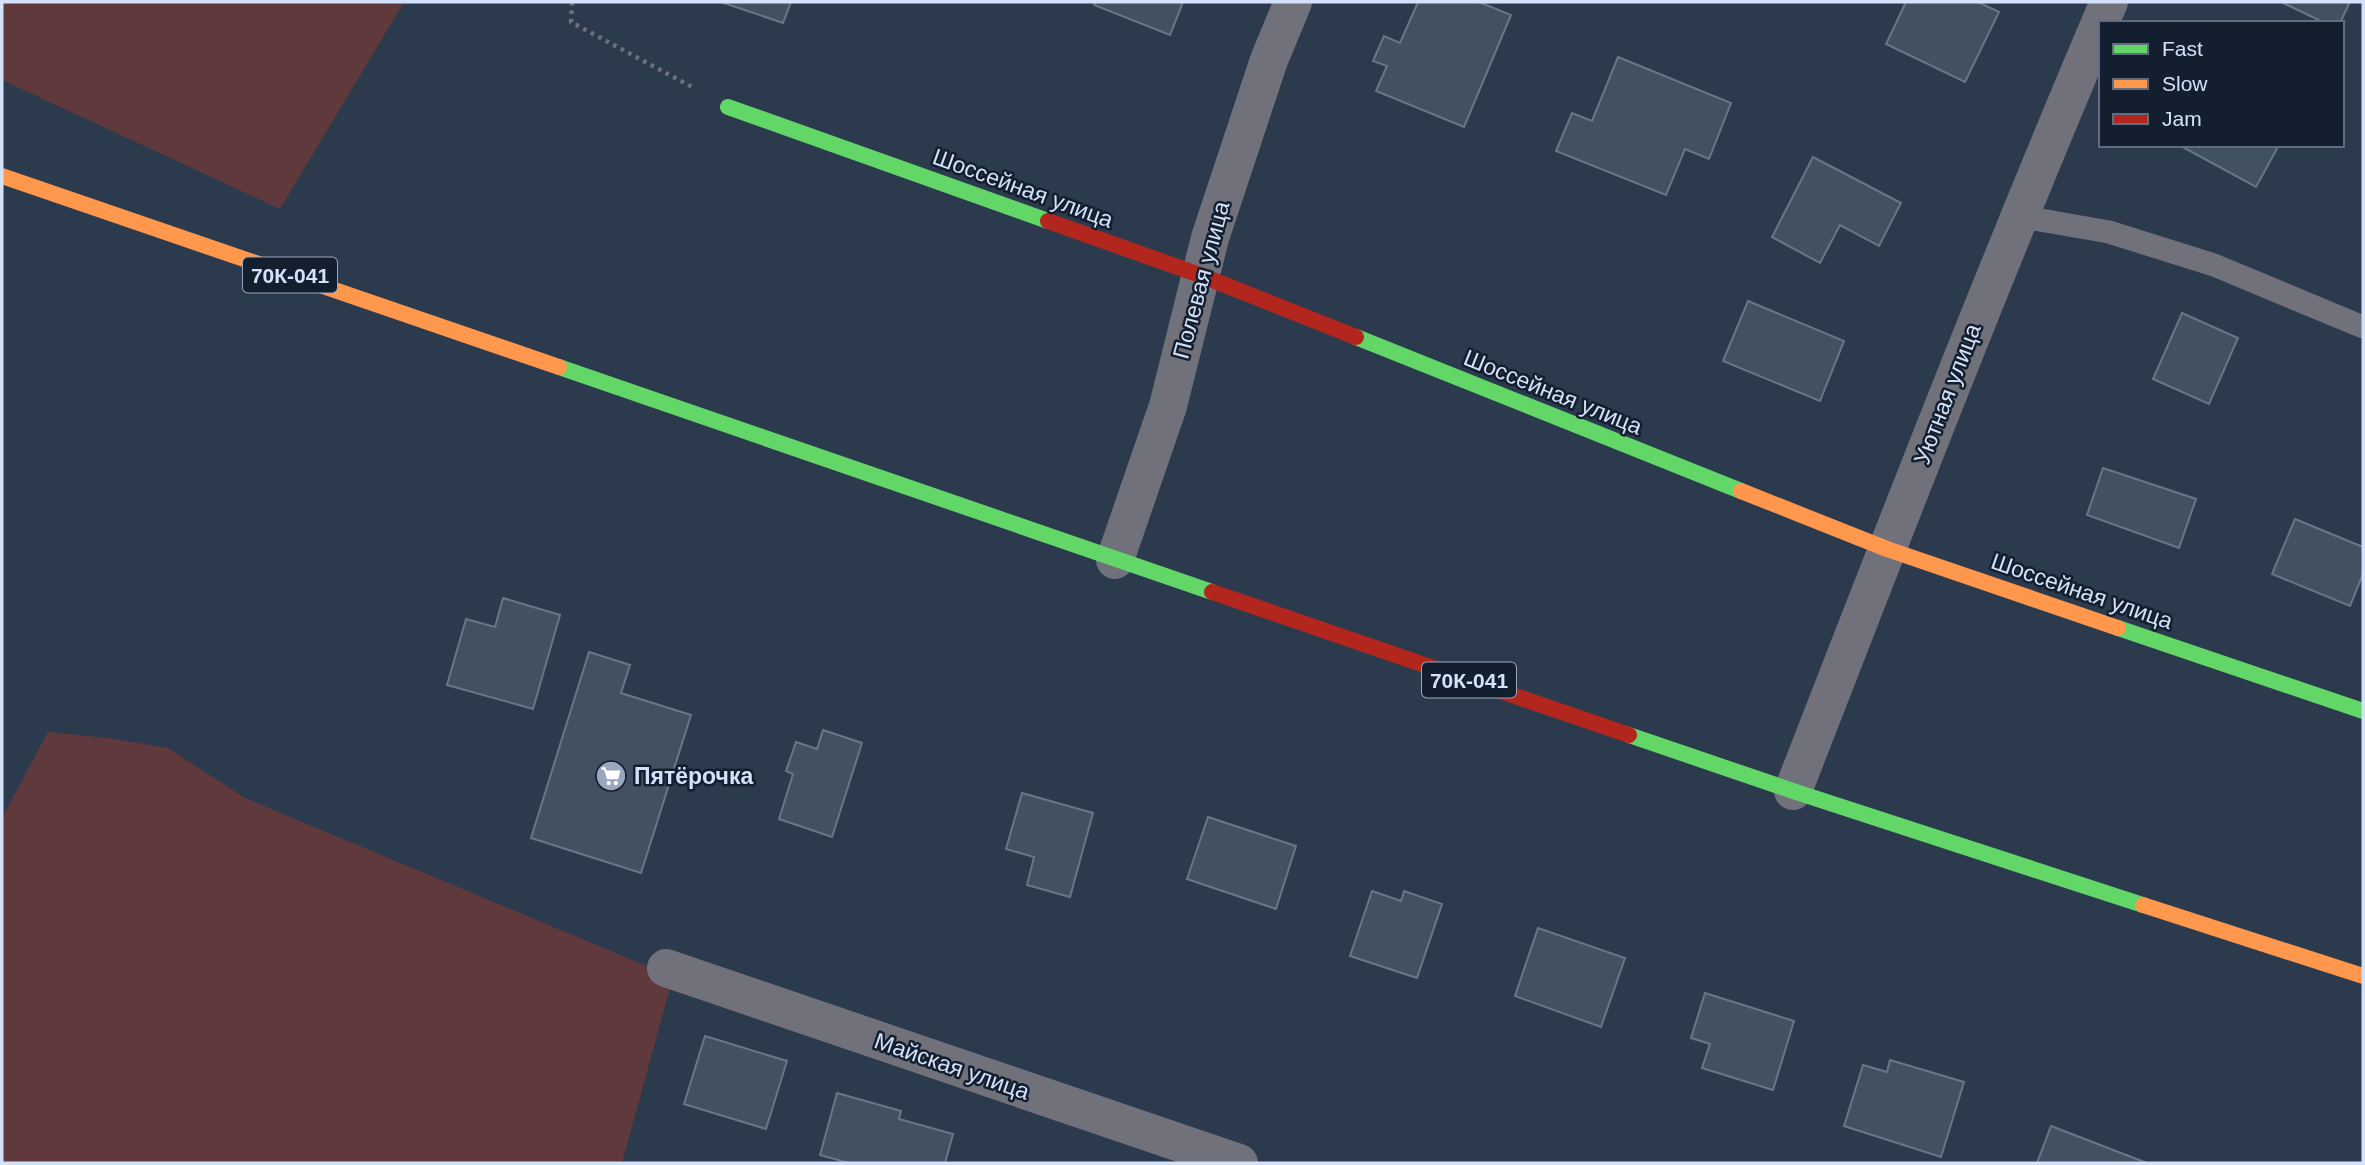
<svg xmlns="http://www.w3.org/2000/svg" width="2365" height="1165" font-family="Arial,sans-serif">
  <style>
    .green { fill: #5f393c }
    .building { fill: #425161; stroke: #677787; stroke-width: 2 }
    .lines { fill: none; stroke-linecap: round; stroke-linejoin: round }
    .path { stroke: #6d717e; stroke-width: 4.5; stroke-dasharray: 3.5 5; stroke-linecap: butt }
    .lane { stroke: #71717b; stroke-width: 23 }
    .street { stroke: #71717b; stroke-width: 38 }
    .fast { stroke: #63d668; stroke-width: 16 }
    .slow { stroke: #ff974d; stroke-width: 16 }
    .jam { stroke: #b3261e; stroke-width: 16 }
    .labels { text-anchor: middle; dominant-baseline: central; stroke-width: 5; stroke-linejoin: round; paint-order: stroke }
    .shield { fill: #131e2e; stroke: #99a7bd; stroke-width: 2 }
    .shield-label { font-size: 21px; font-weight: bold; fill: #d3e2fa }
    .street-label { font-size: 23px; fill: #d3e2fa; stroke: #131e2e }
    .poi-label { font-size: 23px; font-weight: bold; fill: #d3e2fa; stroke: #131e2e; text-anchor: start }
  </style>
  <rect width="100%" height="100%" fill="#2c3a4e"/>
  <g class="green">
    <path d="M2,2h402l-124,207 -278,-129z"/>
    <path d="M48,732l60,6 60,10 77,50 428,179 -51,186h-620v-345z"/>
  </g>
  <g class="building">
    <path d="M721,2h70l-8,21z"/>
    <path d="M1095,2h88l-13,33 -76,-30z"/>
    <path d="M1418,2h61l32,13 -47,112 -88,-36 11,-25 -14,-5 11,-25 16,7z"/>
    <path d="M1906,2h72l21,10 -34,70 -79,-38z"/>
    <path d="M2281,2h69l-10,21h-15z"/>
    <path d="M1618,57l113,46 -22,56 -24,-10 -19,46 -110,-44 16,-38 20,8z"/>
    <path d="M2179,145h100l-23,42z"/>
    <path d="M1813,157l88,46 -22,43 -39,-21 -20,38 -48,-26z"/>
    <path d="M1748,301l96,40 -24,60 -97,-40z"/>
    <path d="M2182,313l56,25 -29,66 -56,-25z"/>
    <path d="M2103,468l93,31 -17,49 -92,-33z"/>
    <path d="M2295,519l68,28v27l-13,32 -78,-32z"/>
    <path d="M503,598l57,17 -27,94 -86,-24 19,-66 29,8z"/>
    <path d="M589,652l41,13 -9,28 70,22 -50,158 -110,-35z"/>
    <path d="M823,730l39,13 -30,94 -53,-18 14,-45 -7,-3 10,-29 21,7z"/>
    <path d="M1022,793l71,20 -23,84 -43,-12 7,-28 -28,-8z"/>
    <path d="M1208,817l88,29 -20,63 -89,-30z"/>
    <path d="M1372,891l29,10 3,-10 38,13 -25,74 -67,-22z"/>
    <path d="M1538,928l87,30 -24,69 -86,-31z"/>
    <path d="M1705,993l89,28 -21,69 -71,-22 8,-24 -19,-6z"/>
    <path d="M705,1036l82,25 -21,68 -82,-25z"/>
    <path d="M1890,1060l74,22 -23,75 -97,-31 19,-61 24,7z"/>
    <path d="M837,1093l64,18 -2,8 54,15 -8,29h-96l-29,-8z"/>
    <path d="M2051,1126l96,37h-110z"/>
  </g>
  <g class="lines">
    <path class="path" d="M572,2l-1,20 123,66"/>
    <path class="lane" d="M2018,216l91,16 105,33 149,62"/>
    <g class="street">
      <path d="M1115,560l53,-154 42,-168 59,-178 24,-58"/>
      <path d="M1793,791c103,-265 205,-529 316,-789"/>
      <path d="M666,968l573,195"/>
    </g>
    <g class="fast">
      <path d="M728,107l320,114"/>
      <path d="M1356,337l385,154"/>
      <path d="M559,367l653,225"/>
      <path d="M2118,628l245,83"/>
      <path d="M1629,735l164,56 350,114"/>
    </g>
    <g class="slow">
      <path d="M2,176l557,191"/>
      <path d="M1741,491l146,58 231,79"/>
      <path d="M2143,905l220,71"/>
    </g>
    <g class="jam">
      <path d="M1048,221l152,54 156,62"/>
      <path d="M1212,592l417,143"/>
    </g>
  </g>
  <defs>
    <g id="supermarket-disc" transform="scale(1.575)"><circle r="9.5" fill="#99a7be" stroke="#131e2e"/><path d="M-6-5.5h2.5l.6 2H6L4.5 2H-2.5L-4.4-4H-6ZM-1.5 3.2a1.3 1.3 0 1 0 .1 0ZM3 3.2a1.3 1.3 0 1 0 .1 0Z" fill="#fff"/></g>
  </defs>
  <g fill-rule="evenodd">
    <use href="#supermarket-disc" x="611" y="776"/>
  </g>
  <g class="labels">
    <g class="shield">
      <rect x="243" y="257.5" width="94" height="35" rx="5"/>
      <rect x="1422" y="662.5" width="94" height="35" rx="5"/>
    </g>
    <g class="shield-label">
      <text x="290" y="275">70К-041</text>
      <text x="1469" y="680">70К-041</text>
    </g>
    <g class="street-label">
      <text transform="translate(1023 188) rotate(20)">Шоссейная улица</text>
      <text transform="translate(1201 280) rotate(-75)">Полевая улица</text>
      <text transform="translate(1553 392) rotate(22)">Шоссейная улица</text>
      <text transform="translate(1947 394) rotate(-69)">Уютная улица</text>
      <text transform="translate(2082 591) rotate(19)">Шоссейная улица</text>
      <text transform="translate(952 1066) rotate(19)">Майская улица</text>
    </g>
    <g class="poi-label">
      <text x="634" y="776">Пятёрочка</text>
    </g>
  </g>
  <rect width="2365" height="1165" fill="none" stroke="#d3e2fa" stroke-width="7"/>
  <rect x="2099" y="21" width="245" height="126" fill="#131e2e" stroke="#606c80" stroke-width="2"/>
  <rect x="2113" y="44" width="35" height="10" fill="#63d668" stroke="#606c80" stroke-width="2"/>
  <text x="2162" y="56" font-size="21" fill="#d3e2fa">Fast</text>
  <rect x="2113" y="79" width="35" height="10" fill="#ff974d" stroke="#606c80" stroke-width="2"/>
  <text x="2162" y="91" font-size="21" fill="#d3e2fa">Slow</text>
  <rect x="2113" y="114" width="35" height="10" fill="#b3261e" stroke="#606c80" stroke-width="2"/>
  <text x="2162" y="126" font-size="21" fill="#d3e2fa">Jam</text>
</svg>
